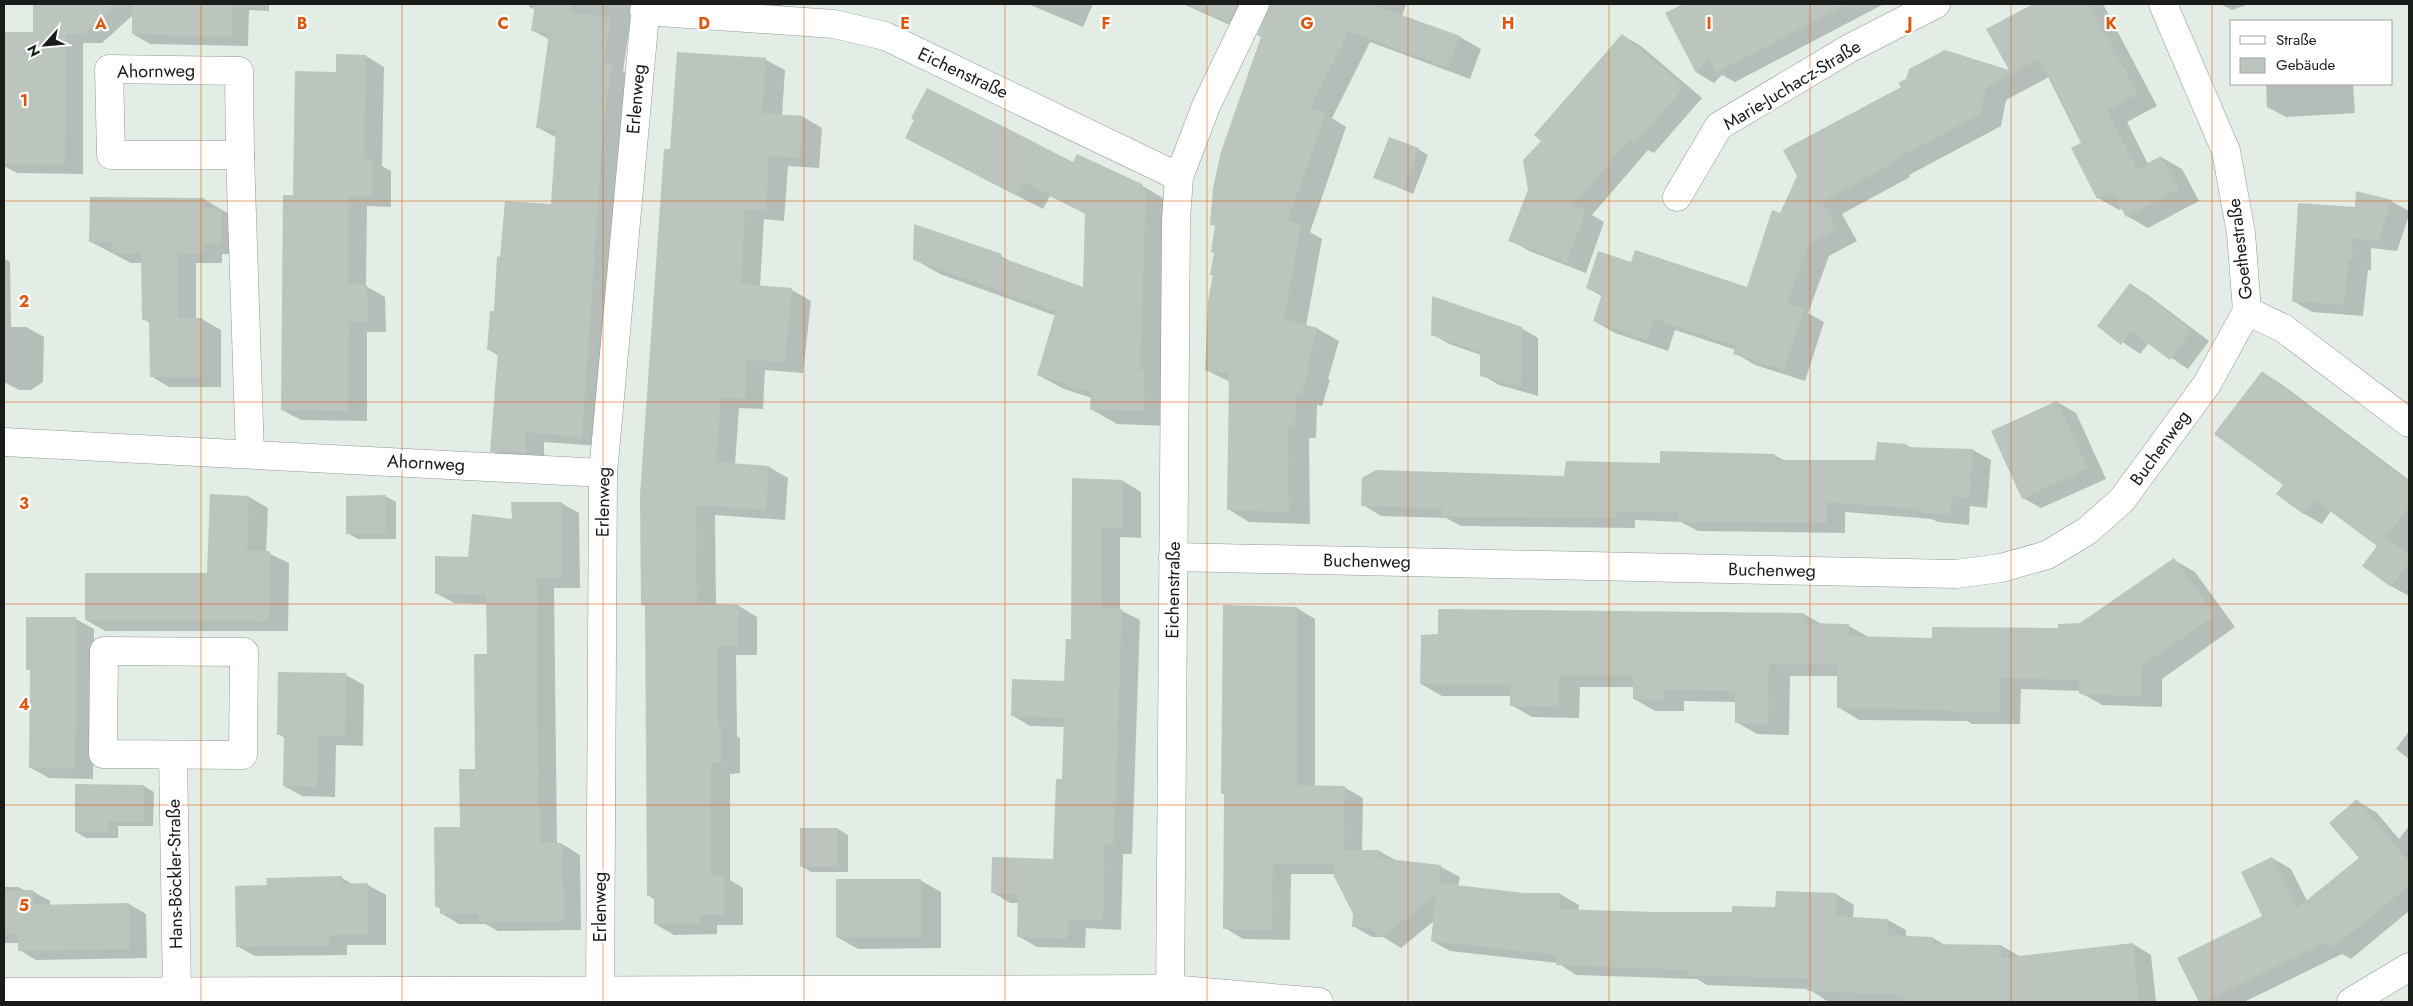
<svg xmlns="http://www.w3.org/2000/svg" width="2413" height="1006" font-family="Jost,sans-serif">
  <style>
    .shadow { fill: #0003 }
    .building { fill: #bbc4bd }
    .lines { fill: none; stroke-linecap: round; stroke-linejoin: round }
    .street-casing { stroke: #919a93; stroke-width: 29 }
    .street { stroke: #fff; stroke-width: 28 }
    .grid { fill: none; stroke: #de560d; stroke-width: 1; stroke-opacity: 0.55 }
    .labels { text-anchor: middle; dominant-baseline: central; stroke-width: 4.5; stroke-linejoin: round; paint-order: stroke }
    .street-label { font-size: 18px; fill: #191c19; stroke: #fff }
    .grid-label { font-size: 16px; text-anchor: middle; font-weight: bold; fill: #de560d; stroke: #fff; stroke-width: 4.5; stroke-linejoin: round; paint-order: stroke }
  </style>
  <rect width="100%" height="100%" fill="#e3ede6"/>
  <g class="shadow">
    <path d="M34,4h235v7l-20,-1 -1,36 -98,-2 -17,-10v-19l-31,28h-19v131l-66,-1 -13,-7v-133l30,1z"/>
    <path d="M529,4h104l-10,67 7,5 -30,370 -56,-4v21l-34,-2 -18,-10 7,-95 -10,-6 12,-92 51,-52 5,-68 -20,-11 13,-87 -18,-10 4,-20 -7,-3z"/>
    <path d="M743,4h40l-2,8z"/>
    <path d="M1028,4h65l-10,23z"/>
    <path d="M1183,4h84l-17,30z"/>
    <path d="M1272,4h131l3,1 -4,11 58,21 21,12 -11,30 -100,-37 -38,76 14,9 -36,105 12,7 -16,87 12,3 21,12 -11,38 2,1 -8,26 -5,-1 -1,33h-7l1,86 -61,-2 -21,-13 2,-127 -24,-12 11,-143 -6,-3z"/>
    <path d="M1684,4h200l-149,78 -13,-7 -8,8 -17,-10 -31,-60z"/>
    <path d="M2035,4h68l54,102 -30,16 21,42 13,-7 21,12 17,32 -51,27 -21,-12 -4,-8 -4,2 -21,-12 -15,-55 -34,-66 -43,23 -5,26 -92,49 1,2 -68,37 15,27 -28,15 -21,57 16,9 -19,59 -50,-16 -20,-12 1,-3 -61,-20 -7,21 -53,-18 -21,-12 8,-25 -15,-8 44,-24 116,24 34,-73 230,-143 -24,-43z"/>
    <path d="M2220,4h29l-17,6z"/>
    <path d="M1622,35l19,11 61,52 -48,55 -6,-3 -56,65 12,7 -18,51 -57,-22 -19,-11 19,-50 14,-49z"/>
    <path d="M678,53l88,7 19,10 -3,46 21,1 19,11 -3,40 -31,-2 -4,55 -20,-2 -4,68 32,3 19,11 -8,72 -38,-3 -2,39 -24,-1 -4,57 34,2 19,11 -3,42 -70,-5 1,90 23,1 18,11v38h-21l1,81 3,2v35l-10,1v106l13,8v37h-26v9l-43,1 -19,-11v-24l-7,-5 -1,-288 -5,-3z"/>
    <path d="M366,56l18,11 -2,99 9,5v36l-24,-1 -1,80 19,11 1,35h-19v89l-66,-1 -19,-10 12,-214 43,-123z"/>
    <path d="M2266,84h87l2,29 -69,4 -19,-10z"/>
    <path d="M907,138l166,25 68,22 27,16 1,225 -52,-2 -26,-15 1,-11 -28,-9 -26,-14 18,-59 -116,-42 -26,-15 1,-34 86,31 16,9 67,24 2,-75 -36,-18 -7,13z"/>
    <path d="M1418,149l10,6 -15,39 -38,-17z"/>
    <path d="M204,199l36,22v33h-18v9h-26v56h6l19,11v57h-52l-18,-11 -1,-53 -7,-4 -1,-56h-11l-40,-21z"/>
    <path d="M2391,201l18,10v4l-12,36 -26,-3v22h-3l-5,46 -51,-4 -19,-11 63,-93z"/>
    <path d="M4,258l6,4 1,65h15l18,10 -1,45 -12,8h-12l-15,-8z"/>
    <path d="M2130,284l18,11 61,46 -21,28 -39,-26 -9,11 -41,-28z"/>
    <path d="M1521,328l17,10v58l-39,-11 -17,-10 -1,-20 -32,-11 -17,-10z"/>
    <path d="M2262,372l18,11 129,97v116l-18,-10 -12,-40 -48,-35 -9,13 -19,-11 -19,-29z"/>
    <path d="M2057,402l19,11 30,66 -65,29 -18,-10z"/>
    <path d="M1878,443l28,2 6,3 61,2 18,10 -4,48 -17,-2 -1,19 -31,-3 -6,-3 -87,-7v21l-147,-2 -17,-9 -46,-2v8l-174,-2 -15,-8 -65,-2 -18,-11 298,-41 113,-9 12,6 90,1z"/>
    <path d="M1073,480l50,1 18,11v46l-21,-1v73l20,10 -8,234h-9l-2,76 -35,-2 -1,20 -48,-1 -19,-11 1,-33h-9l-18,-11 62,-32 9,-80 2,-53 -35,-1 -18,-11 53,-33 7,-41z"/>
    <path d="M211,495l38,2 19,11 -2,44 23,11 -1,68h-183l-19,-11 122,-46z"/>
    <path d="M385,496l11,6v37h-38l-11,-6z"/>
    <path d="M561,503l18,10 1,75h-26l3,256h5l18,11 1,75 -83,1 -13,-7h-26l-17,-10 -1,-4 -5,-4 25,-78 15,-58 12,-114 -1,-52 -33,-1 -18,-10 33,-35 44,-38z"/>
    <path d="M2174,560l21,12 40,55 -73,52v28l-60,-2 -21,-12v-2l-60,-2 -1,35h-48l-5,-3 -108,-1 -21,-13v-31h-48l-1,59 -32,-1 -21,-12v-20l-52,-1v10h-29l-21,-12v-12h-54l-1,31 -47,-1 -21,-12v-9h-69l-21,-12 383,-70 19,11 26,1 21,12 64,1 125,-10 21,-4z"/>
    <path d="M1297,608l18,11v168h29l19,11 -1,53h17l18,10 44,6 19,10 -2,9 66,8h36l19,11 -1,6 155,2 43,-4 60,-15 18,11 -1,13 35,2 18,10v7l27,1 12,7 57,1 19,11 112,-13 18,11 5,47 -329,-1 -18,-12 -102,-4 -10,-6 -121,-4 -18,-12 -108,-12 -18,-10 2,-20 -33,27 -18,-11h-11l-19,-11 2,-12 -20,-40h-44l-1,66 -47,-1 -18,-11v-133l-3,-2z"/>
    <path d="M27,618l49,1 18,10 -1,150 -44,-1 -18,-10 1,-97 -5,-2z"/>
    <path d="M346,675l18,10 -1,61 -27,-1 -1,52 -33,-1 -18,-10 1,-48 -7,-4z"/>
    <path d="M2409,731v28l-13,-10z"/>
    <path d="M144,786l10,6 -1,34h-35v12h-32l-10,-6z"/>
    <path d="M2357,801l19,11 23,27 10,-13v85l-58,48 -9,-5 -98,48h-44l-21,-43 85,-43 8,-58 19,11 16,32 53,-43z"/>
    <path d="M838,829l10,6v37h-37l-10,-6z"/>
    <path d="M342,878l12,7h14l18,10v50h-39v10l-92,1 -18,-10 31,-60z"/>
    <path d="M920,880l21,12v56l-83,1 -21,-12z"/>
    <path d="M4,887h14l8,4h6l18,10v5l79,-2 17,10 1,44 -111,2 -17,-10v-7h-15z"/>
  </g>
  <g class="building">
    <path d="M33,4h83l-32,30h-18l-1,131 -61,-1v-132h29z"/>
    <path d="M132,4h100l-1,33 -99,-3z"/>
    <path d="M535,4h36l-1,8 41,6 -7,45 8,1 -9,66 -21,307 -56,-5v21l-36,-1 8,-101 -11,-1 3,-39h4l3,-55 3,1 5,-56 46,3 5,-74 -20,-2 13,-94 -18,-3z"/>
    <path d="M1186,4h52l-9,19z"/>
    <path d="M1270,4h101l89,32 -12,32 -99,-37 -39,77 16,5 -38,107 13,5 -17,94 34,9 -11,38 3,1 -9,28 -5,-1 -1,33h-7l1,85 -62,-2 2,-137 -24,-2 3,-70 5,-26h-3l4,-22 -3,-1 4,-26 -5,-1 3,-37 8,-36 40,-115 -4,-2z"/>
    <path d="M1683,4h164l-131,69 -8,-15 -12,15 -31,-60z"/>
    <path d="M2033,4h56l49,90 -31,16 30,59 24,-13 18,33 -53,28 -14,-25 -15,7 -26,-51 10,-5 -42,-84 -53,29 -6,26 -91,49 1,2 -68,37 15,27 -28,15 -22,59 17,6 -20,61 -51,-16 3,-8 -82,-27 -7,21 -54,-19 9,-27 -16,-6 12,-37 33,11 4,-12 112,37 25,-77 8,3 17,-37 -14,-26 118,-63 -3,-4 8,-4 3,-10 36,-19 64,20 -23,-41z"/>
    <path d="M1622,34l62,53 -49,57 -5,-5 -57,66 13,5 -19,53 -59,-22 20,-51 -5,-30 18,-19 -7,-6z"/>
    <path d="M677,52l89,6 -4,55 41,3 -3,42 -31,-2 -3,55 -21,-2 -4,75 51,4 -7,74 -38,-2 -2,39 -24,-2 -5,65 53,4 -3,44 -70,-5 1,98 42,2 -1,40h-20v80h3v38h-10v112l13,1 1,39h-26v9h-45v-28h-7l-2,-291h-4l-1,-110 24,-346h6z"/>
    <path d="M336,54l30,1 -2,104h8l1,38 -24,-1 -1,88 19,1 1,37h-19l-1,89 -67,-1 2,-215h10l2,-124 41,1z"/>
    <path d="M927,88l146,74 4,-8 65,30 4,9 -6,177h5l-1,41 -54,-1 1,-18 -54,-17 19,-64 -143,-51 1,-36 88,30 -2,3 83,30 2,-74 -61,-31 -7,14 -112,-58 9,-18 -3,-2z"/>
    <path d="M1389,137l30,11 -16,41 -30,-11z"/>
    <path d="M2356,191l36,9 -14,41 -25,-3 -1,21h-3l-5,46 -52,-4 6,-98 57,4z"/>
    <path d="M90,197l114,1v10l18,1v35h-18v9h-26v65h25v59h-53l-1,-57h-7l-1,-67h-29v-11h-23z"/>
    <path d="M2130,283l62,47 -22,30 -39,-29 -10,14 -24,-19z"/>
    <path d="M1432,296l90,31 -1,60 -41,-11v-24l-49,-17z"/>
    <path d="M2262,371l147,111v24l-23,31 23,18v7l-18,25 -29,-21 15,-20 -63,-47 -11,15 -27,-20 7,-9 -69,-51z"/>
    <path d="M2057,401l31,67 -66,31 -31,-68z"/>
    <path d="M1877,442l29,2v3l67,2 -4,49 -17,-2 -2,19 -32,-3 1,-3 -92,-7v21l-149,-1v-9l-61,-2v7l-175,-1v-9l-81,-2 1,-28 14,-8 188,6 2,-15 94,2v-12l115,3v6h100z"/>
    <path d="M1072,478l51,2v48h-21v80l20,1 -8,235h-9l-2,76 -35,-1 -1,20 -50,-2 1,-43 -27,-1 1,-36 61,2 3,-80h6l2,-61 -53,-2 1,-37 52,2 2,-42h5z"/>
    <path d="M210,494l39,2 -2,55h23l-1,70 -184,-1v-47h122z"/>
    <path d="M386,495l1,39h-41v-38z"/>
    <path d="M511,502h51v76h-25v143l3,122h22l2,78 -85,1 -1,-8h-38v-7h-5l-1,-80h26l-1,-58h16l-1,-115h13l-1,-59 -51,-1v-38l33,1 4,-43 40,5z"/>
    <path d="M2174,558l41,57 -74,52v29l-62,-2v-14l-79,-2v35l-50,-1v-2l-113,-2v-43l-68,-1 -1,60 -33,-1v-32l-72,-1v10l-30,-1v-23h-74v31l-49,-1v-21l-90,-1 1,-49 17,-1v-25l366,4v10l45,1v12l83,2v-11l126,1v-4l22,-1z"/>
    <path d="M1223,605l74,2v178l48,1 -1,64h35v8l62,7 -2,18 85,10h36v16l89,3h83v-6l43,1 1,-16 60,2 -1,23 53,3v16l45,2v7l69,1 -1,13 132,-15 6,59h-236v-7l-96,-4 1,-12 -121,-4v-5l-131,-5 1,-10 -126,-14 5,-47 -55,44 -10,-10 -19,-1 1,-13 -19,-38v-12h-61l-1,66 -49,-1 1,-135h-3z"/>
    <path d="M26,617h50l-1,152 -46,-1 1,-98h-4z"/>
    <path d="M278,672l68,1 -1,63 -27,-1 -1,52 -34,-1 1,-51h-7z"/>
    <path d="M75,784l69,1v36h-35l-1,12 -33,-1z"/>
    <path d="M2357,799l52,63v24l-78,63 -5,-7 -122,60h-5l-22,-44 85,-42 -21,-44 31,-15 25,51 62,-50 -30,-35z"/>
    <rect x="800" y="828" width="38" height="39"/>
    <path d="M342,876v8l26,-1v52h-39v10l-93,2 -1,-61 32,-1 -1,-7z"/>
    <rect x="836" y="879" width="85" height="58"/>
    <path d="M33,890v15l96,-2 1,46 -112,2v-17h-14v-43z"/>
  </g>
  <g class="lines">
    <g class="street-casing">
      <g id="street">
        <path d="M2163,4l63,147 15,82 6,78 36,17 126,95"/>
        <path d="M644,11l190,13 51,12 294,141"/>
        <path d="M109,69l130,2 1,84h-129z"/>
        <path d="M240,155l10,299"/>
        <path d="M1677,197l42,-71 131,-78 86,-44"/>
        <path d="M4,442l599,31"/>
        <path d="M1173,557l783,17 45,-6 46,-13 40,-24 35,-31 85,-116 40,-73"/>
        <path d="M104,651l140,1 -1,103 -140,-1z"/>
        <path d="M173,756l4,236"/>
        <path d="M4,992l1165,-3 150,13"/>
        <path d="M600,1002l3,-529 43,-469"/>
        <path d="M1170,1002l6,-782 3,-43 27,-71 49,-102"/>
        <path d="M2351,1002l58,-35"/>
      </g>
    </g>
    <use href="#street" class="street"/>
  </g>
  <path class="grid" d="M201,4v998M402,4v998M603,4v998M804,4v998M1005,4v998M1207,4v998M1408,4v998M1609,4v998M1810,4v998M2011,4v998M2212,4v998M4,201h2405M4,402h2405M4,604h2405M4,805h2405"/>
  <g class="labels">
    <g class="street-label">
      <text transform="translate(156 71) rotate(-1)">Ahornweg</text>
      <text transform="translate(963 73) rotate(25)">Eichenstraße</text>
      <text transform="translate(1792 85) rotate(-31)">Marie-Juchacz-Straße</text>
      <text transform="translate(636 99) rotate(-85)">Erlenweg</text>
      <text transform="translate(2240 249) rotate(-97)">Goethestraße</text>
      <text transform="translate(2160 448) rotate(-54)">Buchenweg</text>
      <text transform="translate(426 463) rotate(3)">Ahornweg</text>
      <text transform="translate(603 502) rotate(-89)">Erlenweg</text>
      <text transform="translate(1367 561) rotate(1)">Buchenweg</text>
      <text transform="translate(1772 570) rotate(1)">Buchenweg</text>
      <text transform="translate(1173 590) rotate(-89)">Eichenstraße</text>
      <text transform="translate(175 874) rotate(-91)">Hans-Böckler-Straße</text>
      <text transform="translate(600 907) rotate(-90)">Erlenweg</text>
    </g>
  </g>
  <g class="grid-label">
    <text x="101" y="29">A</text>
    <text x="302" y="29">B</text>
    <text x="503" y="29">C</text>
    <text x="704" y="29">D</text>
    <text x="905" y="29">E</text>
    <text x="1106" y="29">F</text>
    <text x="1307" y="29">G</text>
    <text x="1508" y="29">H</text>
    <text x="1709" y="29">I</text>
    <text x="1910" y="29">J</text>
    <text x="2111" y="29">K</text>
    <text x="24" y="106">1</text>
    <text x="24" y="307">2</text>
    <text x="24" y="509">3</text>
    <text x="24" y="710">4</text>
    <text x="24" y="911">5</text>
  </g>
  <rect width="2413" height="1006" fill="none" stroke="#191c19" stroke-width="10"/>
  <rect x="2230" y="20" width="162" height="65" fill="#ffffff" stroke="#a3a4a3"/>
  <rect x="2240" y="36" width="25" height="8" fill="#ffffff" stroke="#a3a4a3"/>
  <text x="2276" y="45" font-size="15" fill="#191c19">Straße</text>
  <rect x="2240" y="58" width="25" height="15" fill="#bbc4bd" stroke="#a3a4a3"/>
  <text x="2276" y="70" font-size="15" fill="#191c19">Gebäude</text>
  <g transform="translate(45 45) rotate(243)" stroke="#ffffff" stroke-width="4" paint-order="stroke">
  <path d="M0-4L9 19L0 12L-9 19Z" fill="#191c19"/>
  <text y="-8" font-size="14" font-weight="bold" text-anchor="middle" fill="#191c19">N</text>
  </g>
</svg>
